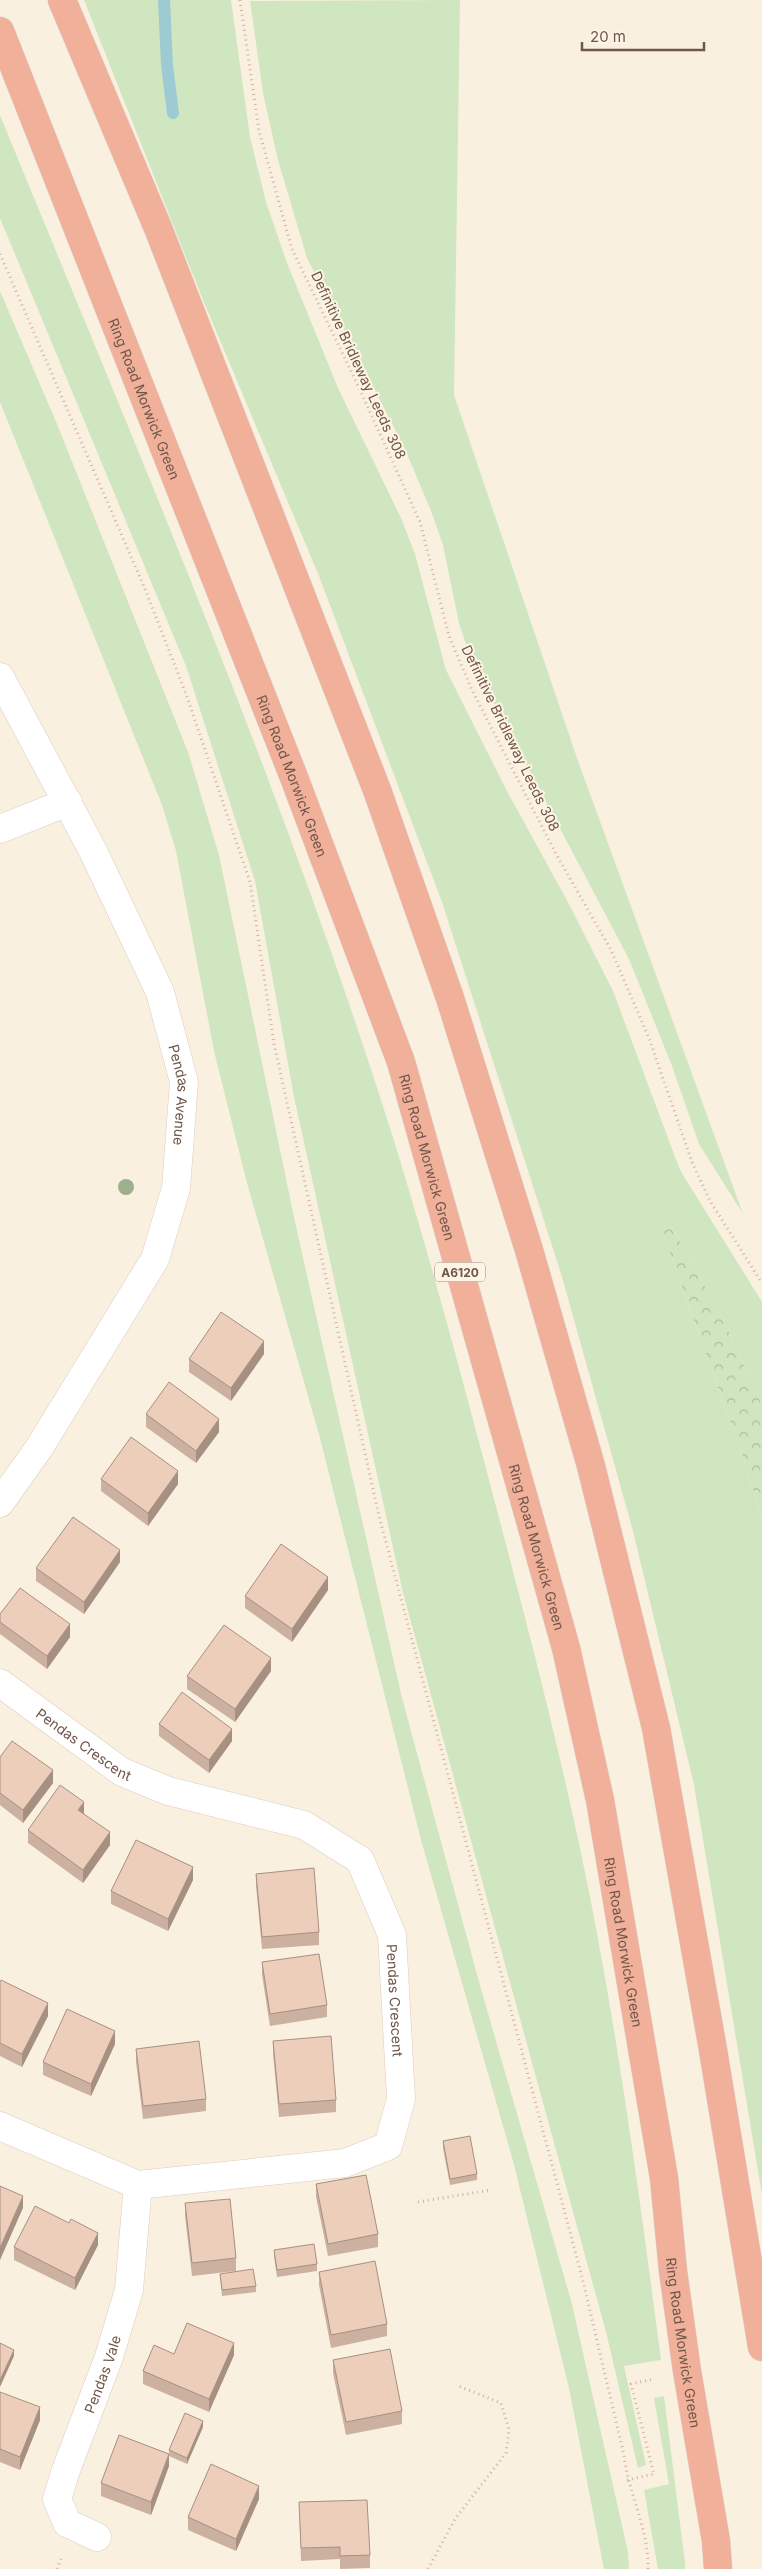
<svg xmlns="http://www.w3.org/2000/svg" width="762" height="2569" font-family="Inter,sans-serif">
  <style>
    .grass { fill: #d0e6c0 }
    .forest { fill: url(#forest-crowns) }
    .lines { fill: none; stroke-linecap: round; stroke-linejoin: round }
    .stream { stroke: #9ecbd3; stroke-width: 12 }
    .street-casing { stroke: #ddccbd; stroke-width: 29 }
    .highway-casing { stroke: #dad3d0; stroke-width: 29 }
    .path { stroke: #d1b19e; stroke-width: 3; stroke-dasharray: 1 4; stroke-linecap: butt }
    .street { stroke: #fff; stroke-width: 28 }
    .highway { stroke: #f1b09a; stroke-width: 28 }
    .tree { fill: #9faf8b }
    .wall { fill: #ccb1a0 }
    .shaded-wall { fill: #a69082 }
    .building { fill: #edceba; stroke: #a69082 }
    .labels { text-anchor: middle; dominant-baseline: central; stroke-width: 4; stroke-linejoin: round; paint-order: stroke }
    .shield { fill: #fef4e5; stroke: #9a8578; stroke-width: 1 }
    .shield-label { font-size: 12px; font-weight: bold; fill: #6f5649 }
    .street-label { font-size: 14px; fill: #6f5649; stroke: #fef4e5 }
  </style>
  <defs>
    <pattern id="forest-crowns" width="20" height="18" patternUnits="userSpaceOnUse" patternTransform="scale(1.25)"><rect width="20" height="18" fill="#d0e6c0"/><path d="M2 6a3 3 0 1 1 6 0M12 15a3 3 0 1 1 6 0" fill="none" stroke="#adbd9e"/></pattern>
  </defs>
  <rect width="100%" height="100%" fill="#faf0e0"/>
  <g class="grass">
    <path d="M84,0h147l19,137 16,65 21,61 51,125 63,130 14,36 31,116 62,123 61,111 44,87 67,179 82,132v103l-40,-88 -50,-90 -10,4 80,223 20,65v676l-68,-410 -61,-254 -71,-254 -120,-375 -123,-326 -116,-276z"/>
    <path d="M460,0l-6,395 124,366 165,453 -44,-70 -27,-78 -43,-107 -157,-297 -13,-39 -16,-78 -12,-34 -26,-62 -98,-191 -29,-98 -15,-67 -13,-92z"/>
    <path d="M0,115c137,335 281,668 390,1013 40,128 74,257 108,386 36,137 72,275 98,414 27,143 46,287 65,432l-37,6 22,99 -8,3 -32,-136 -203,-739 -109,-496 -39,-216 -69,-215 -186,-448z"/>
    <path d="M0,291l57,133 131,328 31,103 76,367 107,476 79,291 91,315 56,248 1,17h-25l-35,-181 -56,-227 -92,-321 -101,-402 -73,-255 -33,-132 -38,-200 -14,-46 -162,-403z"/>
    <path d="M664,2396l21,167v6h-27l-14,-79 25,-6 -15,-86z"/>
  </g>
  <path class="forest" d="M672,1227l50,90 40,88v114l-20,-65 -80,-223z"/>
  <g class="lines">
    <path class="stream" d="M164,0l3,65 6,48"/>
    <g class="street-casing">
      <g id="street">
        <path id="s1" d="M0,677l92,172 68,143 24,90 -8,106 -21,71 -116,189 -39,55"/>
        <path d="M0,829l68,-27"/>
        <path id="s2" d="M0,1683l122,89 46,19 136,34 56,35 32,75 9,164 -13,47 -43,17 -207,22 -138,-59"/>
        <path id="s3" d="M97,2537l-30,-14 -10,-24 9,-29 43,-113 20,-67 9,-105"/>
      </g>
    </g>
    <g class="highway-casing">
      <g id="highway">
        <path d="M62,0l96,228 219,562 73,208 79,252 62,216 65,262 56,316 50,303"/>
        <path id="s4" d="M0,31l295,749 106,282 165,586 34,152 64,378 9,93 14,100 29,170 2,28"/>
      </g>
    </g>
    <g class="path">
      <path d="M240,0l19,131 33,118 62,128 66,145 29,114 22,52 85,166 55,96 38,88 43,124 18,39 52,82"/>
      <path d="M0,254l145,335 41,105 64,188 24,162 105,472 203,761 42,178c4,38 25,74 24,114"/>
      <path d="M418,2202l73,-12"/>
      <path d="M627,2480l27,-6 -23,-90 23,-5"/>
      <path d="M57,2569l4,-10"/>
      <path d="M428,2569l27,-50 51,-66 3,-23 -8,-27 -45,-18"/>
    </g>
    <use href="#street" class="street"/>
    <use href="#highway" class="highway"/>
  </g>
  <circle class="tree" cx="126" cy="1187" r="8"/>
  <g class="wall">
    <path d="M264,1354l-33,47 -42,-29v-13z"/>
    <path d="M146,1414l73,18 -23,31 -50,-36z"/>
    <path d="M101,1479l77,5 -30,42 -47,-35z"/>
    <path d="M120,1562l-36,52 -48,-33v-13z"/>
    <path d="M328,1590l-36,52 -47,-34v-12z"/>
    <path d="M0,1614l70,23 -23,32 -47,-35z"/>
    <path d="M271,1671l-36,51 -48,-33v-13z"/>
    <path d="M159,1724l73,17 -23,32 -50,-37z"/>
    <path d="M0,1757l53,26 -30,40 -23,-18z"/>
    <path d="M84,1814l26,31 -27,38 -55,-40v-13z"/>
    <path d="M256,1874l63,58v13l-57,4 -6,-63z"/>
    <path d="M193,1880l-25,51 -57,-27v-13z"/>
    <path d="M262,1962l65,43v12l-57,9 -8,-51z"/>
    <path d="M0,1982l48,34 -26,51 -22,-11z"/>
    <path d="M273,2041l63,59v12l-57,5 -6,-63z"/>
    <path d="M115,2044l-24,52 -48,-21v-13z"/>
    <path d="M136,2049l70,50v12l-63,8 -7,-57z"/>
    <path d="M443,2141l34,33v6l-27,5 -7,-37z"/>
    <path d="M316,2184l62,50v13l-50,9 -12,-59z"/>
    <path d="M185,2203l51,55v13l-44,5 -7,-60z"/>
    <path d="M98,2245l-23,45 -61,-30v-13z"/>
    <path d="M274,2250l43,14v7l-40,6 -3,-20z"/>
    <path d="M319,2272l68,52v12l-56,12 -12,-63z"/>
    <path d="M220,2274l36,12v6l-34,4z"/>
    <path d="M174,2354l60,1 -25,57 -66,-28v-13z"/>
    <path d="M333,2360l69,51v13l-56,11 -13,-62z"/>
    <path d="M0,2392l40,28 -20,50 -20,-8z"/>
    <path d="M203,2427l-16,37 -18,-8v-6z"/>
    <path d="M169,2466l-18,49 -50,-19v-13z"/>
    <path d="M259,2499l-23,52 -48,-21v-13z"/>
    <path d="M299,2502l71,53v13l-30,1v-10l-39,2z"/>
  </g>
  <g class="shaded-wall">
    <path d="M264,1341v13l-33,47v-13z"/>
    <path d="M219,1419v13l-23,31v-12z"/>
    <path d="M178,1471v13l-30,42v-13z"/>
    <path d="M120,1550v12l-36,52v-12z"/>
    <path d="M328,1577v13l-36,52v-13z"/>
    <path d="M70,1624v13l-23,32v-13z"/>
    <path d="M271,1658v13l-36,51v-13z"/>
    <path d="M232,1729v12l-23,32v-13z"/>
    <path d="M53,1770v13l-30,40v-13z"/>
    <path d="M84,1802v13l-6,-5z"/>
    <path d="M110,1832v13l-27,38v-13z"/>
    <path d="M193,1867v13l-25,51v-12z"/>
    <path d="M48,2003v13l-26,51v-13z"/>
    <path d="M115,2031v13l-24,52v-12z"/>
    <path d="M23,2196v12l-23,52v-12z"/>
    <path d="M98,2233v12l-23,45v-12z"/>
    <path d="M234,2343v12l-25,57v-13z"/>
    <path d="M14,2350v6l-14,31v-7z"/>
    <path d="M40,2407v13l-20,50v-13z"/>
    <path d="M203,2421v6l-16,37v-6z"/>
    <path d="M169,2454v12l-18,49v-13z"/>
    <path d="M259,2486v13l-23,52v-12z"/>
  </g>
  <g class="building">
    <path d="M221,1312l43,29 -33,47 -42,-29z"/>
    <path d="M169,1382l50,37 -23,32 -50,-37z"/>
    <path d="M131,1437l47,34 -30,42 -47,-34z"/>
    <path d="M73,1517l47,33 -36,52 -48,-34z"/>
    <path d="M281,1544l47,33 -36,52 -47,-33z"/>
    <path d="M20,1588l50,36 -23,32 -47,-34v-8z"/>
    <path d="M224,1625l47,33 -36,51 -48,-33z"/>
    <path d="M182,1692l50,37 -23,31 -50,-36z"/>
    <path d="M12,1741l41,29 -30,40 -23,-17v-36z"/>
    <path d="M60,1785l24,17 -6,8 32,22 -27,38 -55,-40z"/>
    <path d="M136,1840l57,27 -25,52 -57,-28z"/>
    <path d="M314,1868l5,64 -57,5 -6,-63z"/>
    <path d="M319,1954l8,51 -57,9 -8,-52z"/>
    <path d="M1,1980l47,23 -26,51 -22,-11v-61z"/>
    <path d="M67,2009l48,22 -24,53 -48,-22z"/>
    <path d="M331,2036l5,64 -57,4 -6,-63z"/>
    <path d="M199,2041l7,58 -63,7 -7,-57z"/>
    <path d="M470,2136l7,38 -27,5 -7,-38z"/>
    <path d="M366,2175l12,59 -50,10 -12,-60z"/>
    <path d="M0,2186l23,10 -23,52z"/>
    <path d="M230,2199l6,59 -44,5 -7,-60z"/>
    <path d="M35,2206l34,17 2,-4 27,14 -23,45 -61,-31z"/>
    <path d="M314,2244l3,20 -40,6 -3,-20z"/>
    <path d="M375,2261l12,63 -56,11 -12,-63z"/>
    <path d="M253,2269l3,17 -34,4 -2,-16z"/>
    <path d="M187,2323l47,20 -25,56 -66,-28 11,-26 20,9z"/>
    <path d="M0,2343l14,7 -14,30z"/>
    <path d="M390,2349l12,62 -56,11 -13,-62z"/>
    <path d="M0,2392l40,15 -20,50 -20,-8z"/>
    <path d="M185,2413l18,8 -16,37 -18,-8z"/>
    <path d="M119,2435l50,19 -18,48 -50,-19z"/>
    <path d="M211,2464l48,22 -23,53 -48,-22z"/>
    <path d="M367,2500l3,55 -30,1v-9l-39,1 -2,-46z"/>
  </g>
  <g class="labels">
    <rect class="shield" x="435" y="1262.5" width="50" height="19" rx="4"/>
    <g class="shield-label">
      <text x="460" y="1272">A6120</text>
    </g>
    <g class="street-label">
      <text transform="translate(359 365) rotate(65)">Definitive Bridleway Leeds 308</text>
      <text stroke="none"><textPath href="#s4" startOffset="395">Ring Road Morwick Green</textPath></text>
      <text transform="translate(511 738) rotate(64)">Definitive Bridleway Leeds 308</text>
      <text stroke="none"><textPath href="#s4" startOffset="800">Ring Road Morwick Green</textPath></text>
      <text stroke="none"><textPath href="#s1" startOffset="459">Pendas Avenue</textPath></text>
      <text stroke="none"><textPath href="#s4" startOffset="1205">Ring Road Morwick Green</textPath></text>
      <text stroke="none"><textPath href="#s4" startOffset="1610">Ring Road Morwick Green</textPath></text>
      <text stroke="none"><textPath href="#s2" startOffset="104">Pendas Crescent</textPath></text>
      <text stroke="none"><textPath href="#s4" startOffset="2015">Ring Road Morwick Green</textPath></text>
      <text stroke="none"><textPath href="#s2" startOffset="554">Pendas Crescent</textPath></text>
      <text stroke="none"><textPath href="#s4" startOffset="2420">Ring Road Morwick Green</textPath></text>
      <text stroke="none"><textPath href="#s3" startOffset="192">Pendas Vale</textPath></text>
    </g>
  </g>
  <path d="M582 42v8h122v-8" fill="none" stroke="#6f5649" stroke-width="2.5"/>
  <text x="590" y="42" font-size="15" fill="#6f5649" stroke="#fef4e5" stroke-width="4" paint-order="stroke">20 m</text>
</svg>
